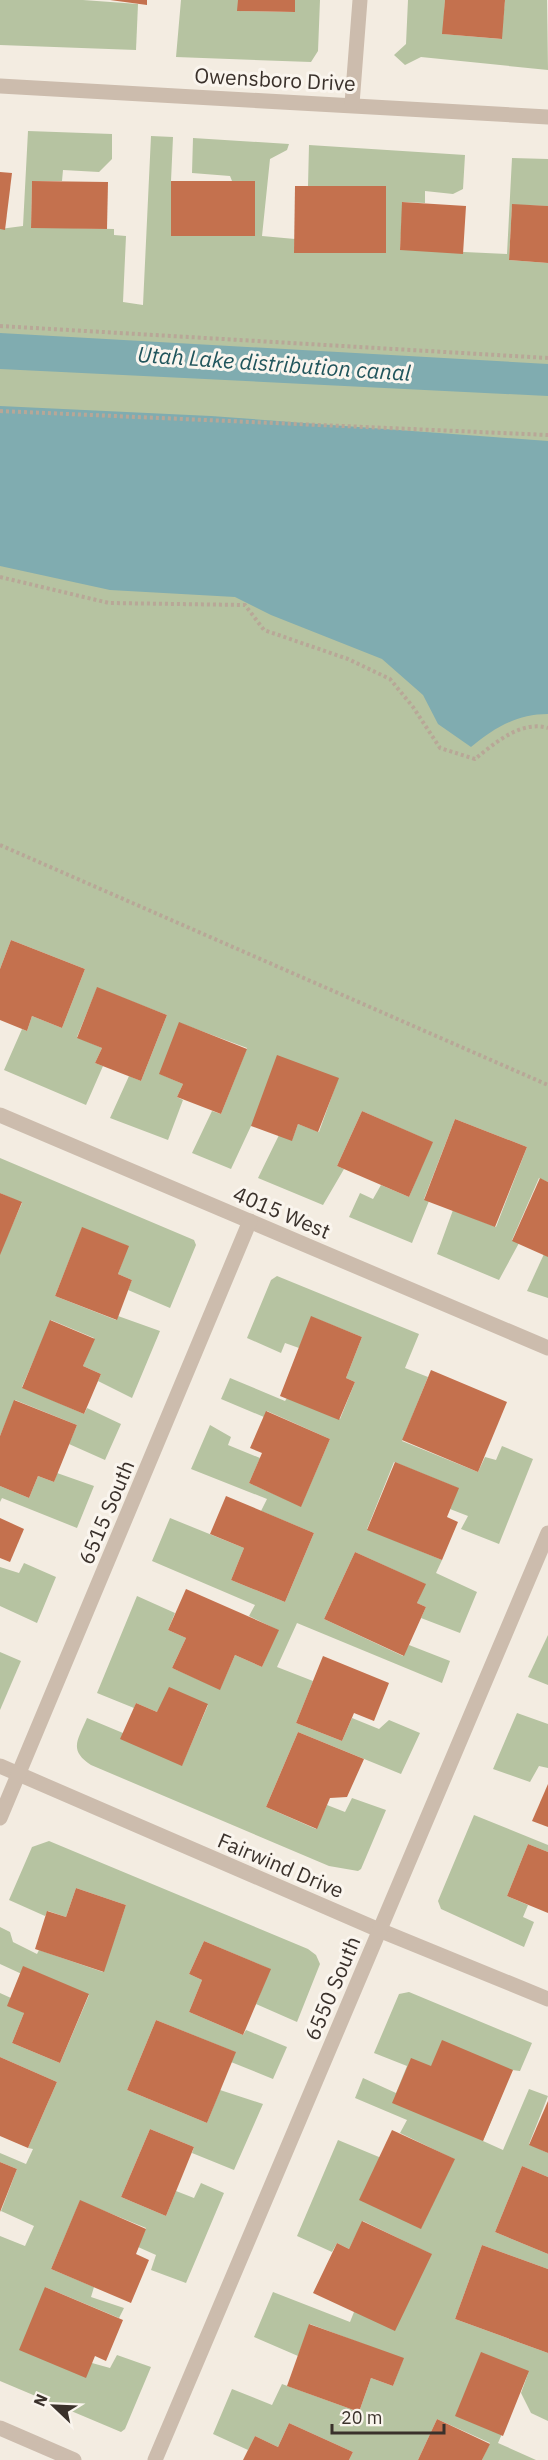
<svg xmlns="http://www.w3.org/2000/svg" width="548" height="2460" font-family="'IBM Plex Sans',sans-serif">
  <style>
    .green { fill: #b6c3a1 }
    .water { fill: #80acb0 }
    .building { fill: #c4714e }
    .lines { fill: none; stroke-linecap: round; stroke-linejoin: round }
    .path { stroke: #b8a797; stroke-width: 4; stroke-dasharray: 3 3; stroke-linecap: butt }
    .minor { stroke: #ccbcad; stroke-width: 15 }
    .labels { text-anchor: middle; dominant-baseline: central; stroke-width: 6; stroke-linejoin: round; paint-order: stroke }
    .street-label { font-size: 21px; fill: #3a312b; stroke: #faf5ee }
    .water-label { font-size: 22px; font-style: italic; fill: #21555c; stroke: #faf5ee }
  </style>
  <rect width="100%" height="100%" fill="#f3ece1"/>
  <g class="green">
    <path d="M0,0h83l55,4 -2,46 -136,-5z"/>
    <path d="M181,0h57v11l56,1 1,-12h25l-2,51 -7,11 -135,-5z"/>
    <path d="M408,0h37l-2,34 58,5 4,-39h42l1,70 -127,-13 -16,8 -11,-10 12,-11z"/>
    <path d="M28,131l84,3v25l-13,13 -36,-2 -1,11h-30l-1,46 83,2v6l12,1 -3,66 20,3 8,-169 22,1 -2,44 84,55v-55h-23l-2,-5 -38,-3 1,-35 96,6 -2,6 -17,9 -8,77 33,3 -1,14h92l-78,-67 1,-41 156,10 -2,34 -10,5 -28,-3v12l-22,-1 -3,47 107,5 5,-96 36,1v47l-36,-1 -3,55 39,3v919l-9,-4 -27,62 7,3 -20,37 -62,-26 16,-44 43,17 31,-80 -72,-28 -31,80 5,2 -17,42 -63,-26 11,-24 13,6 8,-14 28,12 23,-55 -70,-31 -25,55 7,3 -21,36 -65,-27 21,-43 13,5 6,-16 21,8 19,-53 -87,47 -20,43 -39,-16 20,-42 9,3 26,-66 -67,-25 -20,51 23,10 -6,13 6,3 -15,40 -58,-22 19,-42 12,5 26,-66 -70,-27 -20,49 25,11 -7,15 8,3 -17,39 -82,-35 18,-41 5,2 5,-15 30,12 23,-59 -74,-29 -11,29v-740l23,-3z"/>
    <path d="M0,1158l194,82 2,5 -26,63 -42,-18 4,-10 -14,-6 10,-28 -46,-18 -27,68 61,24 2,-4 42,15 -28,67 -34,-17 3,-7 -18,-8 11,-28 -43,-18 -29,67 62,27 3,-6 34,16 -16,36 -36,-16 8,-19 -62,-25 -15,36v-184l22,-49 -22,-10z"/>
    <path d="M544,1254l4,2v42l-21,-7z"/>
    <path d="M277,1276l142,58 -14,34 23,9 -26,64 76,31 7,-15 11,3 6,-14 31,13 -34,85 -38,-15 7,-13 -18,-7 8,-21 -64,-26 -27,67 75,31 -6,13 41,19 -17,41 -39,-15 5,-11 -9,-4 8,-19 -70,-32 -31,67 79,37 6,-11 41,16 -8,22 -145,-60 -20,44 36,14 -17,42 46,18 10,-23 27,11 10,-9 31,13 -19,41 -103,-42 -32,75 50,22 11,-24 18,7 7,-14 34,12 -25,59 -3,2 -29,-5 -238,-101c-23,-15 -13,-25 -4,-47l36,15 59,32 26,-60 -51,7 -21,-9 -2,5 -37,-15 40,-97 38,17 -7,17 18,8 -14,30 48,21 15,-34 27,12 16,-37 -29,-14 6,-11 -103,-44 18,-43 74,30 -13,32 54,22 29,-69 -53,-22 6,-12 -76,-30 19,-44 21,12 -3,8 32,13 -11,25 52,23 29,-67 -63,-28 -3,6 -43,-18 9,-21 55,23 2,-3 53,21 15,-37 -9,-4 16,-41 -50,-20 -13,31 -14,-5 -4,10 -34,-15 24,-58z"/>
    <path d="M57,1473l37,13 -17,42 -75,-30 -2,4v-16l29,12 9,-22 16,6z"/>
    <path d="M24,1563l32,14 -19,46 -37,-17v-39l19,6z"/>
    <path d="M548,1635v50l-20,-8z"/>
    <path d="M0,1652l21,9 -21,49z"/>
    <path d="M517,1713l31,11v44l-9,-2 -9,16 -37,-13z"/>
    <path d="M474,1815l74,30v7l-20,-8 -21,52 21,9 -5,12 11,5 -10,25 -83,-38 -3,-8z"/>
    <path d="M49,1841l259,108 8,6 4,9 -23,58 -41,-18 14,-35 -66,-28 -15,33 13,6 -13,32 54,23 3,-5 41,17 -14,32 -42,-17 4,-10 -79,-32 -29,70 80,33 13,-33 43,14 -29,66 -42,-17 2,-6 -44,-18 -29,68 45,19 10,-25 18,7 7,-15 23,10 -38,90 -35,-13 5,-15 -18,-8 8,-19 -66,-27 -29,68 43,18 -3,10 33,11 -5,10 -74,-31 47,76 18,5 7,-13 34,12 -26,62 -4,3 -121,-51v-145l25,10 9,-20 -33,-15 16,-42 -17,-7v-9l26,11 7,-15 -5,-1 29,-66 -57,-25v-64l11,5 13,15 -12,30 48,20 29,-68 -65,-28v8l-24,-11v-37l10,5 3,10 24,12 2,-4 64,22 23,-67 -50,-17 -10,29 -18,-6 -3,5 -36,-16 23,-53z"/>
    <path d="M409,1992l123,51 -12,28 -8,-1 -29,71 20,9 26,-61 19,7 -19,48 19,9v24l-26,-11 -27,66 53,22v15l-66,-24 -27,74 93,34v68l-17,-8 -10,-20 8,-22 -31,72 38,17h-54l8,-17 -53,-24 -19,41h-69l4,-8 -64,-29 -11,24 -23,-11 -7,14 -35,-16 19,-45 40,16 10,-21 77,28 12,-34 22,8 10,-27 -93,-35 -12,32 -44,-19 19,-45 77,30 4,-10 77,-58 -68,-33 -14,28 -12,-6 -5,9 -35,-16 41,-96 41,17 42,71 33,-69 -54,-26 7,-13 -52,-22 8,-20 33,15 11,-27 -33,-13 25,-59z"/>
  </g>
  <g class="water">
    <path d="M0,333l548,31v32l-548,-27z"/>
    <path d="M0,406l211,10 337,25v273c-31,0 -54,14 -77,33l-33,-23 -15,-29 -41,-36 -111,-44 -36,-18 -125,-7 -110,-24z"/>
  </g>
  <g class="building">
    <path d="M110,0h37v5z"/>
    <path d="M238,0h57v12l-58,-1z"/>
    <path d="M445,0h60l-3,39 -60,-5z"/>
    <path d="M0,172l12,1 -7,57 -5,-1z"/>
    <path d="M32,181l76,1 -1,47 -76,-1z"/>
    <rect x="171" y="181" width="84" height="55"/>
    <path d="M295,186h91v67h-92z"/>
    <path d="M402,202l64,4 -3,48 -63,-4z"/>
    <path d="M512,204l36,2v57l-39,-3z"/>
    <path d="M11,940l74,29 -23,59 -30,-12 -5,15 -27,-11v-51z"/>
    <path d="M97,987l70,28 -26,66 -46,-18 7,-15 -25,-10z"/>
    <path d="M179,1022l68,27 -26,65 -44,-17 6,-13 -24,-10z"/>
    <path d="M277,1055l62,23 -21,54 -20,-8 -6,17 -41,-15z"/>
    <path d="M362,1111l71,31 -24,55 -72,-31z"/>
    <path d="M455,1119l72,28 -32,80 -71,-27z"/>
    <path d="M540,1178l8,4v75l-36,-16z"/>
    <path d="M0,1193l22,9 -22,53z"/>
    <path d="M82,1227l47,19 -11,28 14,6 -15,40 -62,-24z"/>
    <path d="M311,1316l51,21 -16,41 9,4 -16,38 -59,-24z"/>
    <path d="M50,1320l45,19 -12,27 18,8 -17,40 -62,-26z"/>
    <path d="M431,1370l76,32 -29,70 -76,-32z"/>
    <path d="M14,1400l63,25 -23,57 -16,-6 -9,22 -29,-12v-50z"/>
    <path d="M266,1411l64,28 -29,68 -52,-24 13,-30 -12,-5z"/>
    <path d="M395,1462l64,26 -12,29 11,5 -16,38 -75,-30z"/>
    <path d="M226,1496l88,37 -29,69 -54,-22 13,-32 -34,-14z"/>
    <path d="M0,1518l24,11 -14,33 -10,-4z"/>
    <path d="M355,1552l71,32 -9,19 9,4 -22,49 -80,-37z"/>
    <path d="M186,1589l93,41 -17,37 -27,-12 -15,35 -48,-22 14,-30 -18,-8z"/>
    <path d="M323,1656l66,27 -15,38 -20,-8 -12,28 -46,-18z"/>
    <path d="M169,1687l39,17 -26,62 -62,-27 16,-36 21,9z"/>
    <path d="M298,1732l66,27 -17,38 -17,1 -13,31 -51,-22z"/>
    <path d="M548,1784v43l-16,-6z"/>
    <path d="M528,1844l20,8v61l-41,-17z"/>
    <path d="M76,1888l50,17 -22,67 -69,-23 12,-38 19,6z"/>
    <path d="M204,1941l67,28 -28,66 -54,-23 13,-32 -13,-6z"/>
    <path d="M23,1966l66,28 -29,69 -48,-20 12,-30 -17,-7z"/>
    <path d="M156,2020l80,32 -29,71 -80,-33z"/>
    <path d="M442,2040l71,30 -30,71 -91,-38 19,-45 20,8z"/>
    <path d="M0,2057l57,25 -29,66 -28,-12z"/>
    <path d="M548,2101v52l-19,-8z"/>
    <path d="M150,2129l44,18 -28,69 -45,-19z"/>
    <path d="M392,2130l63,29 -34,70 -62,-29z"/>
    <path d="M0,2162l17,7 -17,43z"/>
    <path d="M522,2166l26,11v77l-53,-22z"/>
    <path d="M80,2200l66,29 -10,25 13,6 -18,43 -80,-34z"/>
    <path d="M362,2221l70,33 -37,77 -82,-38 24,-50 12,6z"/>
    <path d="M482,2245l66,24v84l-93,-34z"/>
    <path d="M45,2287l78,33 -17,41 -11,-5 -9,22 -67,-28z"/>
    <path d="M309,2324l95,34 -11,28 -22,-8 -12,34 -72,-26z"/>
    <path d="M481,2352l48,19 -26,65 -48,-20z"/>
    <path d="M437,2419l53,25 -8,16h-64z"/>
    <path d="M289,2423l64,29 -4,8h-106l12,-24 23,11z"/>
  </g>
  <g class="lines">
    <g class="path">
      <path d="M0,326l548,32"/>
      <path d="M0,411l548,24"/>
      <path d="M0,577l109,26 136,2 19,25 84,29 42,20 23,28 27,41 35,11c20,-16 46,-39 73,-31"/>
      <path d="M0,845l548,240"/>
    </g>
    <g class="minor">
      <path d="M0,86l548,31"/>
      <path d="M352,104l8,-104"/>
      <path d="M0,1115l548,233"/>
      <path d="M0,1766l379,164 169,69"/>
      <path d="M0,1818l250,-597"/>
      <path d="M0,2428l74,32"/>
      <path d="M155,2460l393,-927"/>
    </g>
  </g>
  <g class="labels">
    <g class="street-label">
      <text transform="translate(275 79) rotate(3)">Owensboro Drive</text>
      <text transform="translate(282 1212) rotate(23)">4015 West</text>
      <text transform="translate(106 1512) rotate(-67)">6515 South</text>
      <text transform="translate(281 1865) rotate(23)">Fairwind Drive</text>
      <text transform="translate(332 1988) rotate(-67)">6550 South</text>
    </g>
    <g class="water-label">
      <text transform="translate(274 363) rotate(4)">Utah Lake distribution canal</text>
    </g>
  </g>
  <g transform="translate(54 2406) rotate(293)" stroke="#faf5ee" stroke-width="4.5" paint-order="stroke">
  <path d="M0-4.5L10 22L0 15L-10 22Z" fill="#3a312b"/>
  <text y="-9" font-size="16" font-weight="bold" text-anchor="middle" fill="#3a312b">N</text>
  </g>
  <path d="M332 2424v9h112v-9" fill="none" stroke="#3a312b" stroke-width="3"/>
  <text x="341" y="2424" font-size="18" fill="#3a312b" stroke="#faf5ee" stroke-width="4.5" paint-order="stroke">20 m</text>
</svg>
